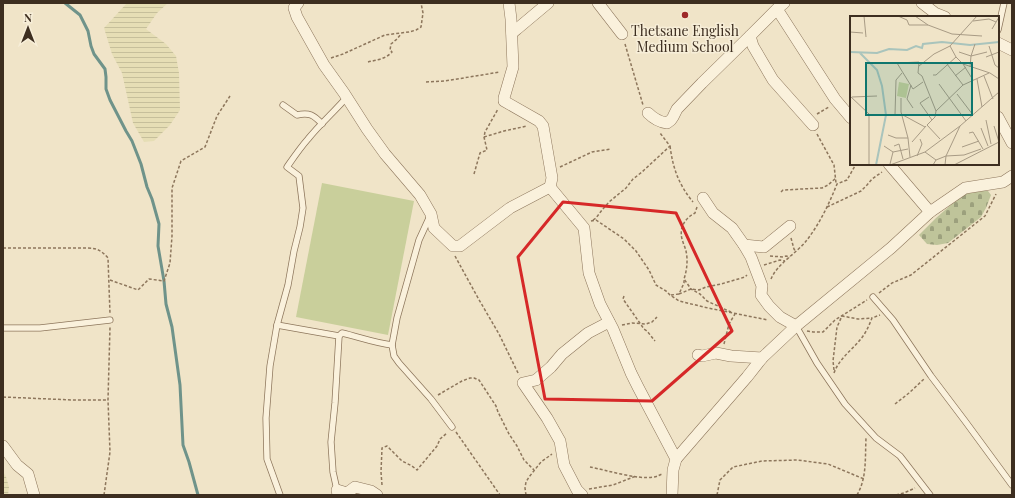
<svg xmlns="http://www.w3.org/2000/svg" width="1015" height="498" font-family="'Playfair Display',serif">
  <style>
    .farmland { fill: url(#farmland-rules) }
    .grass { fill: #c9cf9b }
    .cemetery { fill: url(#cemetery-stones) }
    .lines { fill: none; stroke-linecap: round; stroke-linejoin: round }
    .stream { stroke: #6f938a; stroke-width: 3 }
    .lane-casing { stroke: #8d765c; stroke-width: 7 }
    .street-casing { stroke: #8d765c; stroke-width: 12 }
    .path { stroke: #8d765c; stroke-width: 1.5; stroke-dasharray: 3 2; stroke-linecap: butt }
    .lane { stroke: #faf1dc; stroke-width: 5.5 }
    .street { stroke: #faf1dc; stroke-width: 11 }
    .marked { fill: none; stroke: #d62828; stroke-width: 3; stroke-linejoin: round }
    .poi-dot { fill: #9e2a2b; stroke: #f7eed8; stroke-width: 1.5 }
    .labels { text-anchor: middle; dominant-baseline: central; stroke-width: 3; stroke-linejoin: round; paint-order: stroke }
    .poi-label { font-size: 14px; fill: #3d2e20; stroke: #f7eed8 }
    .inset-river { fill: none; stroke: #a9c4bc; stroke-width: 2 }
    .inset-road { fill: none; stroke: #a89b85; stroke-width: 1 }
    .view { fill: #0f766e; fill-opacity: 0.15; stroke: #0f766e; stroke-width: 2 }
    .inset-edge { fill: none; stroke: #3d2e20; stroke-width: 2 }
  </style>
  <defs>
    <pattern id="farmland-rules" width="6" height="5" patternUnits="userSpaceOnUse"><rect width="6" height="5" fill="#e6deb5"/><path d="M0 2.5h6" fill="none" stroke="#c6bf9b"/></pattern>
    <pattern id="cemetery-stones" width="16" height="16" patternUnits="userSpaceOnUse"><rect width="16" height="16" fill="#bfc49a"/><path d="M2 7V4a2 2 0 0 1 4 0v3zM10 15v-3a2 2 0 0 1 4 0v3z" fill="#9ca07d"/></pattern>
  </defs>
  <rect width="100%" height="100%" fill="#f0e4c8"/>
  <g class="farmland">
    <path d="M127,3h41l-11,10 -11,16 20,15 10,12 3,17 1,37 -10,15 -16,16 -10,1 -11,-19 -11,-50 -10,-19 -8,-26z"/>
    <path d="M3,471l3,6 3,10 -1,8h-5z"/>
  </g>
  <path class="grass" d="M322,183l92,18 -26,134 -92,-18z"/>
  <path class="cemetery" d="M976,190l12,1 3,4 -5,13 -5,9 -33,26 -11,2 -10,-1 -8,-9 17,-17 25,-22z"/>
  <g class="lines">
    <path class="stream" d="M65,3l15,12 8,16 3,15 3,8 11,15 1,8v12l4,11 16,31 6,10 9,23 6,23 5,12 7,25 -1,22 6,35 2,23 6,23 8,58 3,60 6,17 9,33"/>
    <g class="lane-casing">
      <g id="lane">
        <path d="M998,30l6,-27"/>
        <path d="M283,105l14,10c12,-3 17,0 25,9"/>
        <path d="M430,216l-11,24 -22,78 -5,27 2,11 5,7 32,36 21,28"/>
        <path d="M873,297l20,23 38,56 34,45 47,64"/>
        <path d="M277,325l62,11 3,-3c17,4 33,10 50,12"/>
        <path d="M796,326l21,37 28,41 31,34 24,18 30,39"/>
        <path d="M3,328h37l70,-8"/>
        <path d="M337,490l-4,-18 -2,-30 4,-39 4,-67"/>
        <path d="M280,495l-13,-36 -1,-41 4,-52 7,-41 11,-40 6,-34 6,-24 3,-19 -4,-32 -12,-9c7,-10 13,-19 21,-28 12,-15 27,-28 39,-42"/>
      </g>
    </g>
    <g class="street-casing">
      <g id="street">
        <path d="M298,3l-4,5 3,9 27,48 20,28 23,36 18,25 35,41 11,19 3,14 19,18h7l50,-38 40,-21"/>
        <path d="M509,3l2,16 2,48 -9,31v3l35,20 4,5 9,52 -2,9 34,41 5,45 11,31 13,25 18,44 7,14 38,72 -3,11 -1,25"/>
        <path d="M598,3l24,31"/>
        <path d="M922,3l13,10 10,4"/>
        <path d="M777,9l58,90 16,19"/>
        <path d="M512,33l5,-4 31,-26"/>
        <path d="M750,36l3,10 20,34 40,45"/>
        <path d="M998,43l14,7"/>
        <path d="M648,113c6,6 11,9 19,10l4,-3 2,-3 4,-8 25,-26 48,-47 27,-27 7,-6"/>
        <path d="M998,117l14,26"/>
        <path d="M889,164l41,48"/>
        <path d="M703,198l10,15 19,15 12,17 7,12 11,29 -1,9 8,11 11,11 16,9"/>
        <path d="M744,245l20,2 26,-21"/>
        <path d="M698,355l4,1 14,-3 15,3 31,2"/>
        <path d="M3,446l14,19 11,9 6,21"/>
        <path d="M676,459l71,-82 15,-19 34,-32 95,-78 39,-36 35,-24 38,-6 9,-6"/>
        <path d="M338,495l-1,-5 10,3 8,-6 16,4 6,4"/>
        <path d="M582,495l-5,-5 -13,-25 -4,-24 -13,-23 -24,-35 13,-3 15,-13 11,-13 26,-21 21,-11"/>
      </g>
    </g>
    <g class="path">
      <path d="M625,44l18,61"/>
      <path d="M331,58l12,-4 42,-19 24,-3 7,-2 5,-3 2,-14 -2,-10"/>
      <path d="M368,62c8,-2 18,-3 24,-10l-2,-2 1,-6 6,-5 4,-5"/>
      <path d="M426,82l19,-1 55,-9"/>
      <path d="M817,114l12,-7"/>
      <path d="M817,134l17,31 2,18"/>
      <path d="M484,137l20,-6 23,-5"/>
      <path d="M670,146c3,23 9,39 23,56"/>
      <path d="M560,167l32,-15 19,-3"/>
      <path d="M474,174l6,-21 7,-3 -3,-13 1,-5 13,-23"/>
      <path d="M781,192l2,-2 39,-2 6,-3 8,-7"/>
      <path d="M697,207l-2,6c-10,5 -16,15 -13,26 1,4 3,8 4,12 2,9 1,19 -2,28l7,10 9,5 7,7 24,11"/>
      <path d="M827,207l34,-16 6,-6 5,-6 10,-7"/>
      <path d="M593,220l3,-2 6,-8 7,-8 17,-14 7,-9 9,-7 28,-26 -10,-13"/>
      <path d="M591,221l5,-1 28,19 12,12 13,19 7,15 10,6 4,4 9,6 29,7 60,12"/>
      <path d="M791,238l3,11 2,3"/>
      <path d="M3,248h85c9,0 14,3 20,10l2,56"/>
      <path d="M455,256l23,42 21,36 20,41"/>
      <path d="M770,256l13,1 3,-1 4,1"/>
      <path d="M764,265l16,-5 5,1"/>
      <path d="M771,279c6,-15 26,-26 36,-39 13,-17 22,-36 30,-56l10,-4 9,-16"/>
      <path d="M110,280l28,10 11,-11 15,2 6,-18 2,-27v-48l9,-27 24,-14 12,-31 13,-20"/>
      <path d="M879,293l13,-10 19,-8 74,-59 11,-22"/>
      <path d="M679,294l12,-5 8,1 7,-3 15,-3 24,-7 2,-2"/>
      <path d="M671,295l8,-1 5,-11v-3"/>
      <path d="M624,296l-1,3 21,30 3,2 8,10"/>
      <path d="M622,325l10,-2 14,1 6,-2 5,-5"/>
      <path d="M807,331l6,1h10l12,-12 32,-20"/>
      <path d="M724,344l5,-20 6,-10"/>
      <path d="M834,370l-1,-9 4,-34 5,-11 16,3 14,-1"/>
      <path d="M834,373c6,-17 22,-25 31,-40 3,-5 5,-10 7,-15l8,-3"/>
      <path d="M438,395l24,-14 8,-3h4l5,2 17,26 2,6 11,22 8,12 7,14 10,10"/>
      <path d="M3,397l70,3h35"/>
      <path d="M895,404l14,-11 15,-14"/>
      <path d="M456,432l44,63"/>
      <path d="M590,467c16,3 48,13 63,10 4,0 6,-2 9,-3"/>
      <path d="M382,485l-1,-13 1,-24 5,-2 15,15 10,5 5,4 20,-24 3,-7 7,-6"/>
      <path d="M589,489l24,-4 23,-9"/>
      <path d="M104,495l6,-43 -2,-52 2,-73"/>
      <path d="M526,495l-1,-7 1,-6 3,-5 12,-15 11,-8"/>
      <path d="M717,495l3,-15 13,-13 29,-6 35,-1 31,4 36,15"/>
      <path d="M857,495c10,-17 8,-37 9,-57"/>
      <path d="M896,495l8,-2 11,-5"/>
    </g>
    <use href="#lane" class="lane"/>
    <use href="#street" class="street"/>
  </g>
  <path class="marked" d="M563,202l113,11 56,118 -80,70 -107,-2 -27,-142z"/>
  <circle class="poi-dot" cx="685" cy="15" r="4"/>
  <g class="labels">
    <g class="poi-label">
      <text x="685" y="30">Thetsane English<tspan x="685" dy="16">Medium School</tspan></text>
    </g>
  </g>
  <g transform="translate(850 16)">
    <rect width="149" height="149" fill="#f0e4c8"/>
    <path d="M49,66l10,2 -3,14 -9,-2z" fill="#c9cf9b"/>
    <path class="inset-river" d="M0,36l27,1 12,-4 18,1 9,-4 6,2 1,-4 19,-2 28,3 29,-3M10,37l17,17 5,16 4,29 -10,50"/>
    <path class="inset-road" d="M14,0l2,21M48,0l9,4 2,5h19M65,0l13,9 24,9 30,2M123,5l16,-2 7,3M142,13l7,-12M0,16l13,1M100,30l6,11 7,7 27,9 9,6M139,30l6,19 4,3M109,36l12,4 4,-12M136,41l13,-5M97,48l16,21M113,48l10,16M69,50l15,-12 16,-8 27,-30M120,51l1,-11 16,-4M83,59h3l20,-18M105,60l11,-9M134,60l9,23M127,63l5,28M73,66l-10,7 -16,-26 22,-1 -1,11 4,3 14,35 -1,6 -8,8 13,14M89,68l27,37M61,69l-4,14 6,9M107,78l16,21M0,80l19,18v51M2,81l25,-1M79,81l-9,6 12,17M51,82v14l7,26 2,19M86,95l27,-26 26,-12M51,98l24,13M45,99l1,-35 6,-7M136,104l5,24M144,110l5,16M131,112l7,18M119,117l4,-1 10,17M38,119l8,3h12M62,126l14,-16M34,130l9,6 15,-3M44,130l5,-2 4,15M112,131l17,-6M75,136l11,8M67,140l5,-12 -2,-5M40,148l3,-12M40,149l35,-13 35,-26M83,149l3,-5 10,-4 14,-30 39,-34M95,149l1,-9 18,-1 17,-6M104,149l45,-23"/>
    <path class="view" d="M16,47h106v52h-106z"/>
    <rect width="149" height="149" class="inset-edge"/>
  </g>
  <rect width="1015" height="498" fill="none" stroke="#3d2e20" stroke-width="8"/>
  <g transform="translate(28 28)" stroke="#f7eed8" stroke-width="3" paint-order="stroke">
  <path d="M0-3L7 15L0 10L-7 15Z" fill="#3d2e20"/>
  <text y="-6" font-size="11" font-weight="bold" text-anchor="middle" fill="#3d2e20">N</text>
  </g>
</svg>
